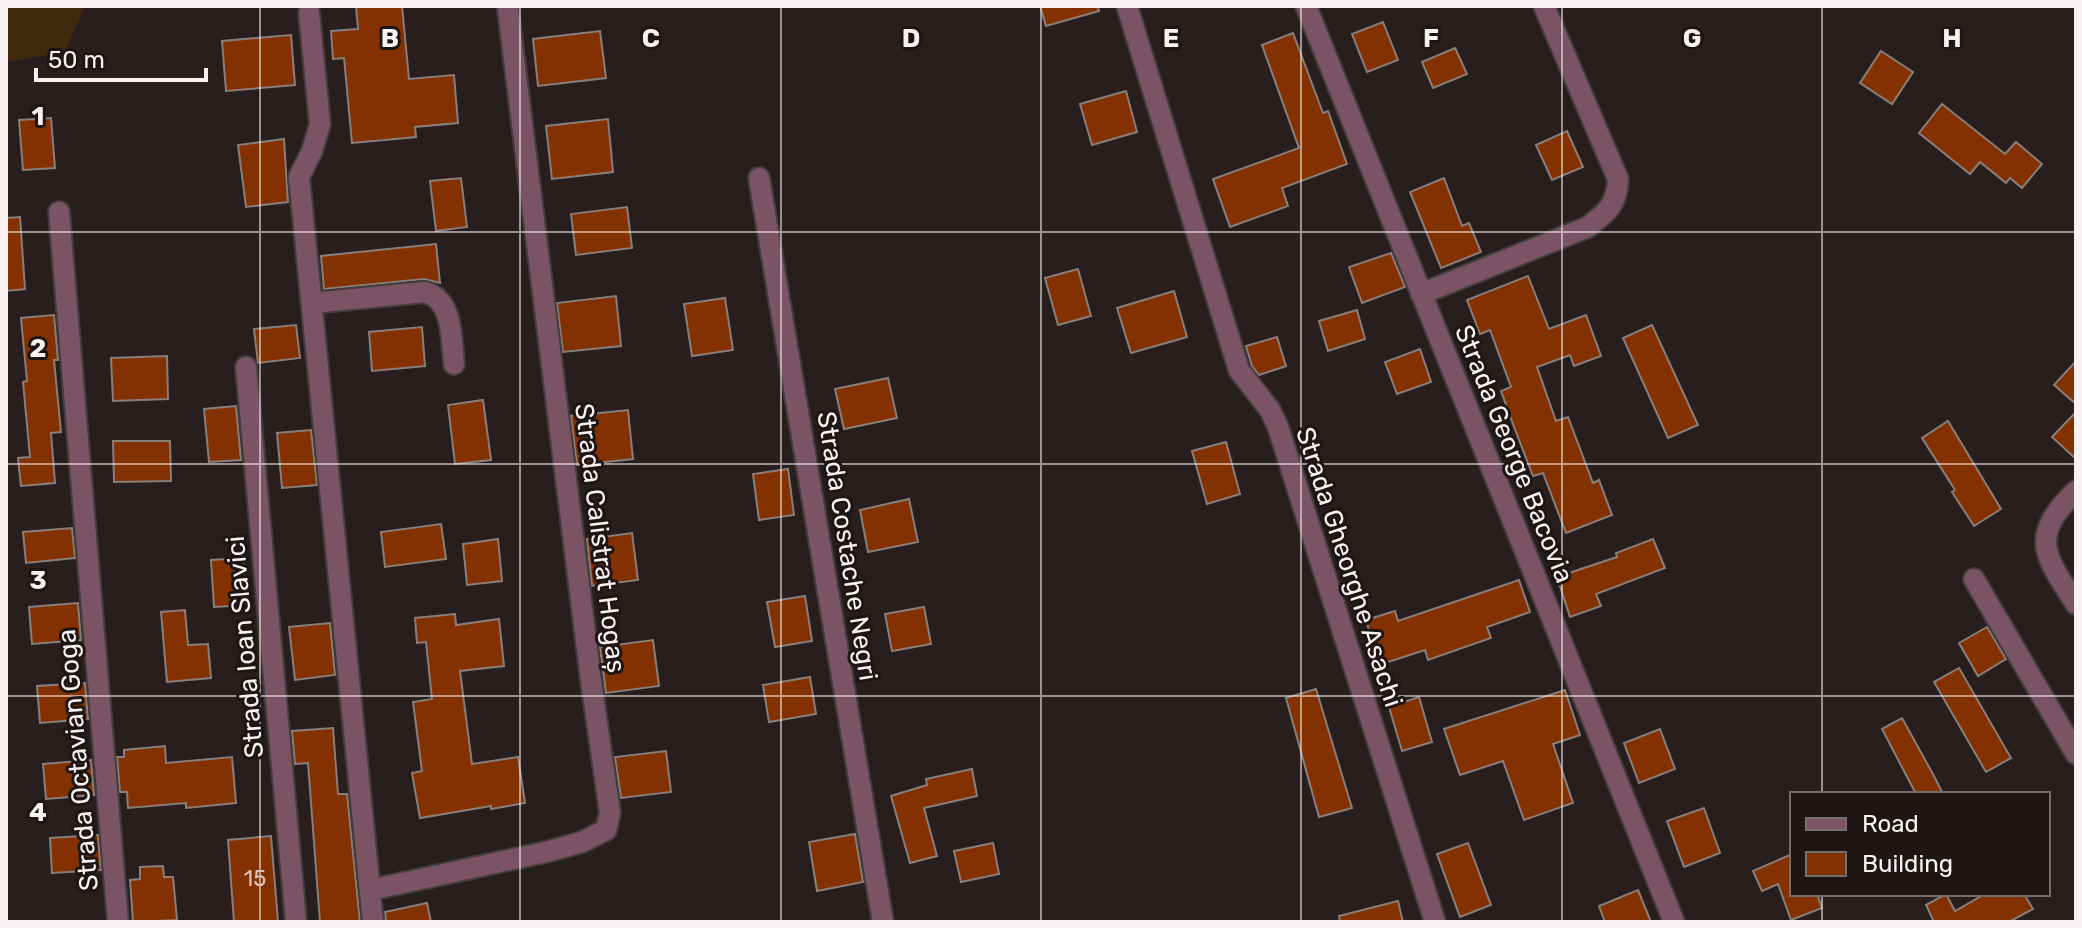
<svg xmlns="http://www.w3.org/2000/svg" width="2082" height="928" font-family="Rubik,sans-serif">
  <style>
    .green { fill: #40290d }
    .building { fill: #843101; stroke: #897e7a; stroke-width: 2 }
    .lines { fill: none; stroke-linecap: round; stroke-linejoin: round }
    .minor-casing { stroke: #453c3c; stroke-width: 24 }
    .minor { stroke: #7a5465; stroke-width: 20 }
    .grid { fill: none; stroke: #f9f2f2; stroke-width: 2; stroke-opacity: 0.55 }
    .labels { text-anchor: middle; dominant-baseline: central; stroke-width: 6; stroke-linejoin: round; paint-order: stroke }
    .number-label { font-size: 22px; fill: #dcc2b6 }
    .street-label { font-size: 26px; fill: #f9f2f2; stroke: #1e1515 }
    .grid-label { font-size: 26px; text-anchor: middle; font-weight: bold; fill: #f9f2f2; stroke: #1e1515; stroke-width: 6; stroke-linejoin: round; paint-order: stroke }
  </style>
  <rect width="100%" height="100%" fill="#281e1e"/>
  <path class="green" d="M6,6h79l-20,46 -59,10z"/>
  <g class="building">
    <path d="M356,6h46l7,73 45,-4 4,48 -43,4 1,10 -64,6 -8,-85 -11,1 -2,-28 27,-2z"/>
    <path d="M1040,6h58l1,5 -53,15z"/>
    <path d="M1383,22l15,38 -31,12 -15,-38z"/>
    <path d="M600,31l6,47 -68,8 -5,-47z"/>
    <path d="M1293,33l30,80 5,-2 19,53 -65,24 6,18 -58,21 -17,-48 86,-31 -37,-103z"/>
    <path d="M291,35l4,50 -69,6 -4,-50z"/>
    <path d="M1455,48l12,26 -34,14 -11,-26z"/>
    <path d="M1881,51l32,21 -21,32 -32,-21z"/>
    <path d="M1126,91l11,41 -45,13 -12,-41z"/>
    <path d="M1942,104l63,50 11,-12 26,22 -20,24 -12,-10 -4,5 -26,-21 -10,12 -51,-41z"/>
    <path d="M51,118l4,50 -32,2 -4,-50z"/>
    <path d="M608,119l5,53 -61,7 -6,-53z"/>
    <path d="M1567,131l16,36 -31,13 -16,-35z"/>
    <path d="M284,139l4,63 -42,5 -8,-62z"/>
    <path d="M461,178l6,49 -31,4 -6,-50z"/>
    <path d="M1444,178l18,48 7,-3 12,29 -40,16 -31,-76z"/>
    <path d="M627,207l5,41 -56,7 -5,-41z"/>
    <path d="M20,217l5,72 -19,2v-73z"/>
    <path d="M436,244l4,39 -16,-4 -100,10 -3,-33z"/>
    <path d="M1391,253l14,34 -43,16 -13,-36z"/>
    <path d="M1078,269l13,47 -33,9 -13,-47z"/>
    <path d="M1528,276l21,53 37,-14 15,41 -27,10 -4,-11 -33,12 19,54 12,-4 25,66 6,-3 13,35 -46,18 -23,-60 -10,3 -19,-49 -13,-36 10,-4 -21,-57 -10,4 -13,-34z"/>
    <path d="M1174,291l13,46 -56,16 -14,-45z"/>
    <path d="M616,296l5,50 -58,6 -6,-49z"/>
    <path d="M725,298l8,52 -41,6 -8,-52z"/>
    <path d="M1357,310l8,29 -37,12 -9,-30z"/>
    <path d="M54,315l4,45h-4l7,72 -10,1 4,50 -34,3 -3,-28 12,-1 -7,-75 4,-1 -6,-63z"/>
    <path d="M296,325l4,33 -42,5 -4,-34z"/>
    <path d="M1652,325l46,100 -30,13 -45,-100z"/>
    <path d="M422,327l3,39 -53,5 -3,-39z"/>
    <path d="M1277,337l9,29 -27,9 -7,-9 -6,-20z"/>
    <path d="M1420,349l11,33 -34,12 -12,-32z"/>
    <path d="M167,356l1,43 -55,2 -2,-43z"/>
    <path d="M2076,361v43l-22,-19z"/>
    <path d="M888,378l9,40 -53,11 -9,-40z"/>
    <path d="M483,400l8,60 -36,4 -7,-59z"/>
    <path d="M236,406l5,54 -32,2 -5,-53z"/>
    <path d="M628,410l5,49 -56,6 -6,-49z"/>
    <path d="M2076,412v47l-24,-22z"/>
    <path d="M1948,421l53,88 -27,17 -22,-34 3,-2 -33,-52z"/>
    <path d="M311,430l6,55 -35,3 -5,-55z"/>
    <path d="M113,441h57l1,40 -57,1z"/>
    <path d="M1226,442l14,52 -33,10 -15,-53z"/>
    <path d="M788,469l6,46 -35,5 -6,-46z"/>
    <path d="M909,499l9,43 -50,10 -8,-42z"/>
    <path d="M441,524l5,35 -61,8 -4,-35z"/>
    <path d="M72,528l3,30 -49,5 -3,-31z"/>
    <path d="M632,533l6,47 -46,6 -5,-47z"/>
    <path d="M498,539l4,42 -35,4 -4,-41z"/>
    <path d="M1653,539l12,29 -69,26 5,12 -31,11 -13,-40 60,-20 -1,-4z"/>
    <path d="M243,558l4,47 -33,2 -3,-47z"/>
    <path d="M1519,580l11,32 -43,15 4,11 -63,22 -3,-10 -46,15 -13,-45 29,-9 3,10z"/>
    <path d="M805,596l7,45 -37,6 -8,-45z"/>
    <path d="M78,603l3,37 -49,4 -3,-37z"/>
    <path d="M924,607l7,37 -39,7 -7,-37z"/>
    <path d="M185,610l3,35 20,-1 3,34 -44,4 -6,-70z"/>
    <path d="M455,614l1,11 43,-6 5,47 -44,5 12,93 46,-7 7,46 -34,6v-3l-71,12 -8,-45 10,-2 -9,-69 19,-3 -6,-57 -9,1 -2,-25z"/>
    <path d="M330,623l5,52 -40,5 -6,-53z"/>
    <path d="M1987,627l19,32 -28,17 -19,-33z"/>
    <path d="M653,640l6,46 -53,7 -6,-46z"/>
    <path d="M1959,668l52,90 -25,14 -52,-90z"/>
    <path d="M810,677l6,37 -47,8 -6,-37z"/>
    <path d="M85,683l3,36 -48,4 -3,-37z"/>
    <path d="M1316,689l36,119 -33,9 -33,-119z"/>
    <path d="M1565,690l15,45 -27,9 20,59 -49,17 -21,-59 -43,14 -16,-46z"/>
    <path d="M1419,697l13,45 -30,9 -13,-44z"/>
    <path d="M1902,718l32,58 9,18h-27l-34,-65z"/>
    <path d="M333,728l5,66h9l13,128h-40l-12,-159 -13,1 -3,-33z"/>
    <path d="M1660,729l15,40 -36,14 -15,-40z"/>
    <path d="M165,746l1,17 66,-6 4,46 -50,5v-5l-58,5 -1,-16h-7l-3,-35h7v-7z"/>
    <path d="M666,751l5,41 -50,6 -6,-41z"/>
    <path d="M91,760l3,35 -48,4 -3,-35z"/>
    <path d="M972,769l5,27 -53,12 13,48 -27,7 -19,-67 36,-11 -1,-6z"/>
    <path d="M1704,808l16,45 -36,14 -17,-46z"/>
    <path d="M855,834l8,48 -46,9 -8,-49z"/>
    <path d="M98,835l3,35 -49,3 -2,-35z"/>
    <path d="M271,836l7,86h-44l-6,-82z"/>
    <path d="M993,843l6,31 -38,8 -7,-31z"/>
    <path d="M1468,843l23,62 -31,12 -23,-63z"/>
    <path d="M1792,854v40h25l5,14 -31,12 -13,-36 -16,7 -9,-20z"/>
    <path d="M163,866l1,11h9l4,43 -44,2 -3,-42 10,-1v-12z"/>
    <path d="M1638,890l13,32h-46l-6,-16z"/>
    <path d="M1946,894l9,17 30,-17h39l9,15 -24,13h-75l-8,-17z"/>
    <path d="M1398,901l5,21h-63l-1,-6z"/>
    <path d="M427,903l4,19h-45l-1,-10z"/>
  </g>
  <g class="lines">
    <g class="minor-casing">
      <g id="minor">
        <path d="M1127,6l112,364 31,40 8,17 157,495"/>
        <path d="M1306,6l368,916"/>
        <path d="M309,13l11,111 -8,27 -13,26 74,745"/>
        <path d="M759,178l124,744"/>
        <path d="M59,212l59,710"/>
        <path d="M1421,294l167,-67c19,-15 29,-22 30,-48l-74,-173"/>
        <path d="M312,303l113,-11c29,8 26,48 29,72"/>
        <path d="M246,367l50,555"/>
        <path d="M2076,491c-48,46 -31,65 0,113"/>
        <path d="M1974,579l102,175"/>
        <path d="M370,890l176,-38 36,-10 24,-12 4,-17 -19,-132 -83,-671"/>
      </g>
    </g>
    <use href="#minor" class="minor"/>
  </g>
  <path class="grid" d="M260,6v916M520,6v916M781,6v916M1041,6v916M1301,6v916M1562,6v916M1822,6v788M6,232h2070M6,464h2070M6,696h2070M1822,894v28"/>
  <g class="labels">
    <g class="number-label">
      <text x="255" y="878">15</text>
    </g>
    <g class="street-label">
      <text transform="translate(1514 454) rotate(68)">Strada George Bacovia</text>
      <text transform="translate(600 538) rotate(83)">Strada Calistrat Hogaș</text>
      <text transform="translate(847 546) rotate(81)">Strada Costache Negri</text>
      <text transform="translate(1349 567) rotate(72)">Strada Gheorghe Asachi</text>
      <text transform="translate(245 647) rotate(-95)">Strada Ioan Slavici</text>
      <text transform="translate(78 760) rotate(-95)">Strada Octavian Goga</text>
    </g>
  </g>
  <g class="grid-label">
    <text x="390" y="47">B</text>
    <text x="651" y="47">C</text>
    <text x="911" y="47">D</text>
    <text x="1171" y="47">E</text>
    <text x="1431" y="47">F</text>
    <text x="1692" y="47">G</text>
    <text x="1952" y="47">H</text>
    <text x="38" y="125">1</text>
    <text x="38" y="357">2</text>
    <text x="38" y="589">3</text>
    <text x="38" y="821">4</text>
  </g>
  <rect width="2082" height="928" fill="none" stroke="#f9f2f2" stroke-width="16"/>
  <rect x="1790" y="792" width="260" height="104" fill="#1e1515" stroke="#766d6d" stroke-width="2"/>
  <rect x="1806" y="818" width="40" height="12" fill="#7a5465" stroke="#766d6d" stroke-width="2"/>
  <text x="1862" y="832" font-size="24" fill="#f9f2f2">Road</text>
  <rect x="1806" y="852" width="40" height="24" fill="#843101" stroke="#766d6d" stroke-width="2"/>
  <text x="1862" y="872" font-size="24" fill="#f9f2f2">Building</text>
  <path d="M36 68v12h170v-12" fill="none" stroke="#f9f2f2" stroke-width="4"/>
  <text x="48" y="68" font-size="24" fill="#f9f2f2" stroke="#1e1515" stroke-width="6" paint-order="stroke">50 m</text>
</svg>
